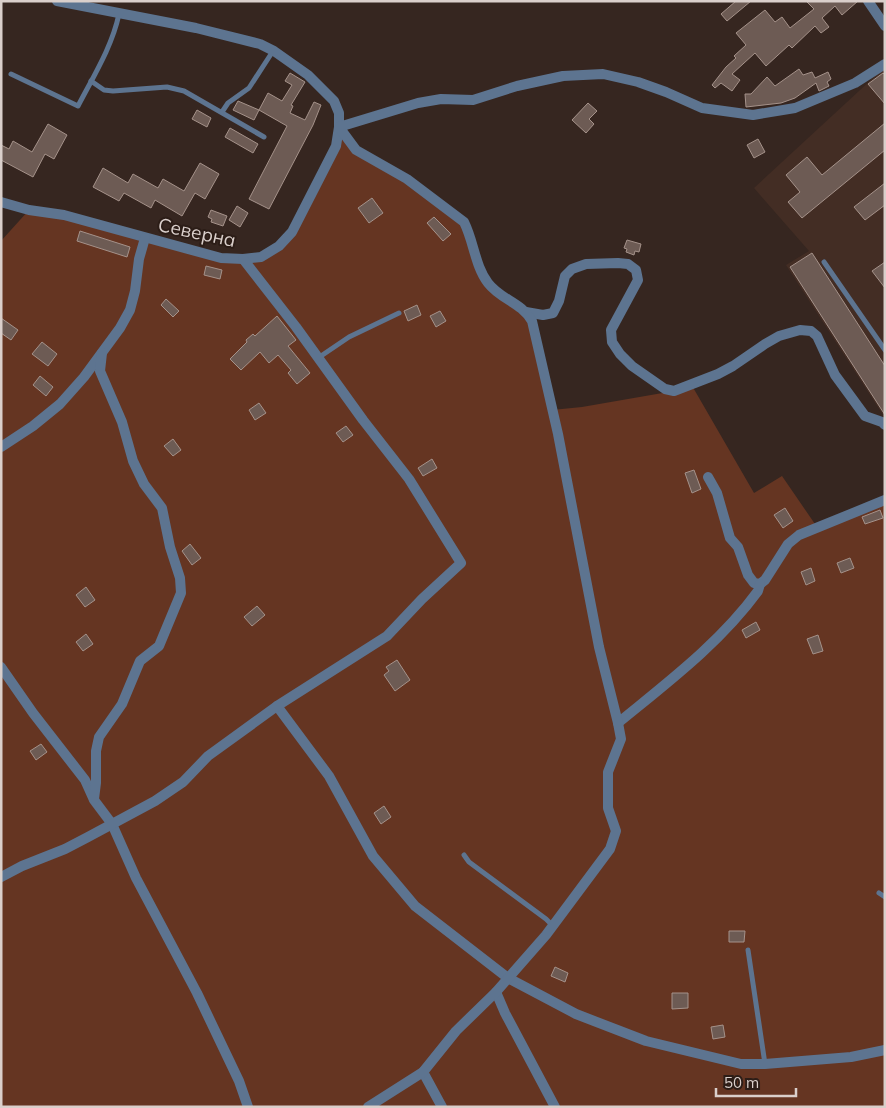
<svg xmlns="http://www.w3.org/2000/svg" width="886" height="1108" font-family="Mulish,sans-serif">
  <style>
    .built { fill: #432d24 }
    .green { fill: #653522 }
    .building { fill: #6d5b54; stroke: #a5928a }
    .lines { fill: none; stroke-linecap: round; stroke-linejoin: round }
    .lane { stroke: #5d7490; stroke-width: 5 }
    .street { stroke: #5d7490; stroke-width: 10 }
    .labels { text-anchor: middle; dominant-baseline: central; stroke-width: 4; stroke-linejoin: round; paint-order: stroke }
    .street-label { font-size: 19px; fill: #dacfcb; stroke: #2c1d17 }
  </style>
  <rect width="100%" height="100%" fill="#362620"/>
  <path class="built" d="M885,67v351l-99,-153 23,-14 -55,-63z"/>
  <path class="green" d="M339,127l17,23 108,72 16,50 46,40 26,98 30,-3 92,-16 17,-7 63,109 28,-17 35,51 68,-29v609h-884v-866l28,-31 217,49 33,-13 57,-100z"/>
  <g class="building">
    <path d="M736,1h15l-24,20 -6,-7z"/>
    <path d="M806,1h52l-16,14 -7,-9 -13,12 7,9 -8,6 -6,-7 -23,22 -3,-3 -23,21 -11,-13 -23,21 8,6 -8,11 -11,-8 -6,5 -3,-3 14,-18 10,-9 -2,-2 12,-11 -10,-12 29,-23 10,12 7,-5 8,11 24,-19z"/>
    <path d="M799,69l4,6 9,-3 3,6 13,-6 3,7 -4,3 2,4 -10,5 -3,-8 -21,15 -14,5 -35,4 -1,-13h6l16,-17 8,9z"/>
    <path d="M290,73l15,9 -14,23 2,1 -3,7 15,7 9,-18 7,3 -8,20 -44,84 -20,-10 38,-73 -28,-16 9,-17 14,8 10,-16 -7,-4z"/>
    <path d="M883,73l2,2v29l-17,-20z"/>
    <path d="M238,101l21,9 -5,10 -21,-10z"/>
    <path d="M588,103l9,8 -8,8 5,5 -8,9 -14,-13z"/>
    <path d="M197,110l14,8 -4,9 -15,-8z"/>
    <path d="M885,123v27l-83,68 -14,-16 12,-10 -14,-17 21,-18 15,18z"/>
    <path d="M48,124l19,11 -13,24 -9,-5 -12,23 -32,-17v-15l8,4 4,-8 19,11z"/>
    <path d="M230,128l28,16 -5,9 -28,-16z"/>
    <path d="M758,139l7,13 -11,6 -7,-13z"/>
    <path d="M200,163l19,11 -14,25 -10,-6 -13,23 -27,-16 -4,8 -27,-15 -5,8 -26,-14 10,-19 25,15 5,-9 25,14 5,-9 21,12z"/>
    <path d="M885,183v22l-20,15 -11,-13z"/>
    <path d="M372,198l11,15 -14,10 -11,-15z"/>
    <path d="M237,206l11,7 -8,14 -11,-7z"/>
    <path d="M211,210l16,6 -4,10 -12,-4 1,-3 -4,-2z"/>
    <path d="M434,217l17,17 -8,7 -16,-18z"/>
    <path d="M80,231l50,16 -3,10 -50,-16z"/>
    <path d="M627,240l14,4 -2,8 -4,-1 -1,4 -8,-3 1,-3 -3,-1z"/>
    <path d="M812,253l73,113v49l-95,-148z"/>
    <path d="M885,262v26l-13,-17z"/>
    <path d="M206,266l16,4 -2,9 -16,-4z"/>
    <path d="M166,299l13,12 -6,6 -12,-12z"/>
    <path d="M417,305l4,10 -13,6 -4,-10z"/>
    <path d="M440,311l6,10 -10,6 -6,-11z"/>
    <path d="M277,316l19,24 -8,6 22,27 -13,11 -9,-11 3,-3 -13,-15 -9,8 -9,-11 -19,18 -11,-11 17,-17 -1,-2 7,-6 2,2z"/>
    <path d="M1,318l17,12 -7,10 -10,-7z"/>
    <path d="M42,342l15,12 -9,12 -16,-12z"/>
    <path d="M40,376l13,11 -7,9 -13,-11z"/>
    <path d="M259,403l7,10 -11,7 -6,-10z"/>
    <path d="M346,426l7,9 -10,7 -7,-9z"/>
    <path d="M173,439l8,11 -8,6 -9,-10z"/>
    <path d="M432,459l5,9 -14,8 -5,-8z"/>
    <path d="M694,470l7,19 -9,4 -7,-20z"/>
    <path d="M785,508l8,13 -10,7 -9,-13z"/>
    <path d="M880,510l3,8 -18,6 -3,-7z"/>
    <path d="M190,544l11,14 -9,7 -10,-14z"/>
    <path d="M850,558l4,10 -13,5 -4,-10z"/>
    <path d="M811,568l4,13 -9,4 -5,-13z"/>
    <path d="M86,587l9,13 -10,7 -9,-12z"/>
    <path d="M257,606l8,9 -13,11 -8,-9z"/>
    <path d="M756,622l4,8 -14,8 -4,-8z"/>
    <path d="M86,634l7,10 -10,7 -7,-9z"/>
    <path d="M818,635l5,16 -10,3 -6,-15z"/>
    <path d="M397,660l13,20 -15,11 -11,-16 5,-4 -3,-4z"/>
    <path d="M41,744l6,8 -11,8 -6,-9z"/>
    <path d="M384,806l7,11 -10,7 -7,-11z"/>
    <path d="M729,931h16l-1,11h-15z"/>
    <path d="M555,967l13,6 -3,9 -14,-6z"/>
    <path d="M672,993h16v15l-16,1z"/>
    <path d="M723,1025l2,12 -12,2 -2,-12z"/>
  </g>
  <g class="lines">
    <g class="lane">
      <path d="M11,74l67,32c15,-29 34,-59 41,-92"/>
      <path d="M91,81l13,9 9,1 54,-4 17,4 80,46"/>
      <path d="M222,112l6,-9 21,-15 24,-37"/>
      <path d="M824,262l61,88"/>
      <path d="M318,358l31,-21 50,-24"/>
      <path d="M464,855l5,7 77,57 7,7"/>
      <path d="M879,893l6,4"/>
      <path d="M748,950l17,114"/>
    </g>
    <g class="street">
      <path d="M868,1l17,25"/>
      <path d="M1,202l28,8 35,5 157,43 22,1 18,-2 18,-11 13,-14 44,-86 3,-19v-14l-5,-12 -26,-26 -34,-24 -14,-7 -64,-16 -139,-27"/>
      <path d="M526,312l17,3 10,-2 6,-12 6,-25 7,-7 14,-5 32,-1 10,1 8,6 2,10 -27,50 1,12 8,12 12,12 33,23 9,2 44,-17 15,-8 32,-22 14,-8 21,-6 11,1 6,5 18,39 30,41 17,6 3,3"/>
      <path d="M1,447l32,-21 27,-22 24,-27 36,-49 10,-18 5,-19 4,-32 6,-21"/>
      <path d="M708,477l9,16 13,45 8,9 10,28 6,8 6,1 5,-4 23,-36 11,-9 86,-35"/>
      <path d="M1,667l32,46 52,67 9,20 18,24 24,54 61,115 42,88 9,26"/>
      <path d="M277,706l52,70 44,80 42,50 93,72 68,36 70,27 95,23h24l86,-7 34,-7"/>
      <path d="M618,723c50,-41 102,-80 140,-132l2,-7"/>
      <path d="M94,799l2,-16v-32l3,-14 23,-33 18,-43 19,-15 22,-53 -1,-15 -10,-31 -8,-39 -18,-24 -11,-23 -11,-39 -22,-51 2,-18"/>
      <path d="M1,877l21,-11 43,-17 23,-12 67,-36 28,-19 25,-26 69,-50 110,-70 35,-37 39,-36 -52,-84 -46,-59 -67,-93 -53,-68"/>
      <path d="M496,992l9,21 50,94"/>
      <path d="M423,1072l19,35"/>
      <path d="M368,1107l55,-35 33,-41 40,-39 50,-57 64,-86 6,-18 -8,-23v-36l13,-33 -3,-16 -19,-76 -41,-213 -26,-113c-11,-19 -31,-21 -44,-38 -13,-17 -14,-41 -24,-61l-57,-43 -51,-29 -17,-23 79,-24 23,-4 32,1 44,-14 46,-10 40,-2 35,8 28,10 36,16 51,7 42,-7 60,-25 30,-19"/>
    </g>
  </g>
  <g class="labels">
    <g class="street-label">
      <text transform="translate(197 232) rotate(12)">Северна</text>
    </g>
  </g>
  <rect width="886" height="1108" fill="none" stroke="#dacfcb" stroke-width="5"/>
  <path d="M716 1088v8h80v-8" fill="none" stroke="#dacfcb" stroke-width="2.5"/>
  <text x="724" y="1088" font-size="15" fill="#dacfcb" stroke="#2c1d17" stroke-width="4" paint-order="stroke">50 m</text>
</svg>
